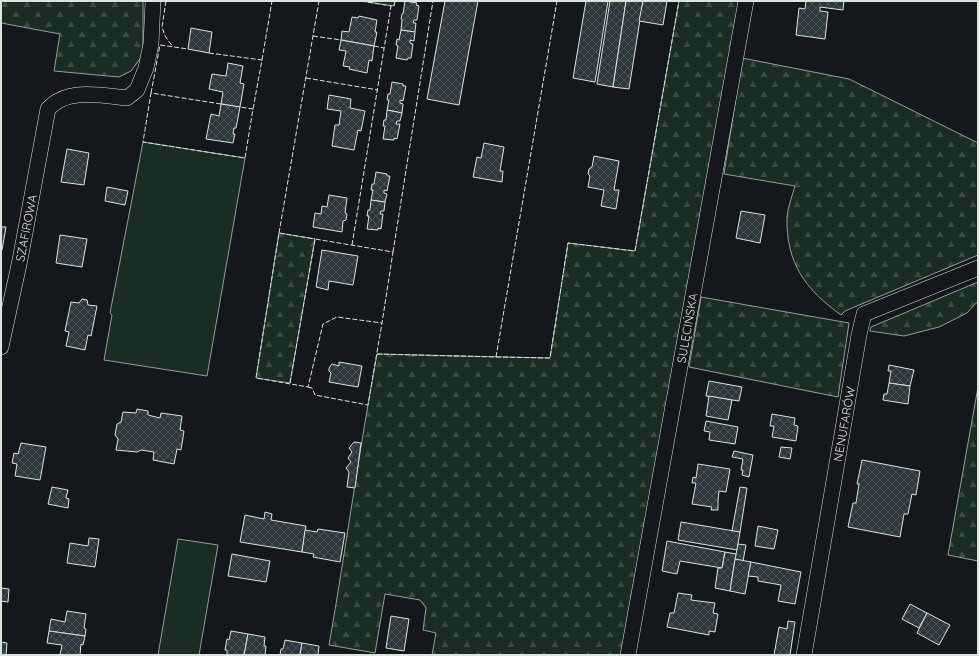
<svg xmlns="http://www.w3.org/2000/svg" width="979" height="656" font-family="Quicksand,sans-serif">
  <style>
    .green { fill: #1a2d24; stroke: #939e99 }
    .forest { fill: url(#forest-firs); stroke: #939e99 }
    .building { fill: url(#building-cross-hatch); stroke: #d8e6dc }
    .lines { fill: none; stroke-linecap: round; stroke-linejoin: round }
    .street-casing { stroke: #d8e6dc; stroke-width: 16 }
    .street { stroke: #14181c; stroke-width: 15 }
    .fence { stroke: #d8e6dc; stroke-width: 1; stroke-dasharray: 5 2; stroke-linecap: butt }
    .labels { text-anchor: middle; dominant-baseline: central; stroke-width: 3; stroke-linejoin: round; paint-order: stroke }
    .street-label { font-size: 12px; fill: #d8e6dc; stroke: #14181c }
  </style>
  <defs>
    <pattern id="forest-firs" width="22" height="20" patternUnits="userSpaceOnUse"><rect width="22" height="20" fill="#1a2d24"/><path d="M5 1l3.5 6h-7zM16 11l3.5 6h-7z" fill="#3b4b43"/></pattern>
    <pattern id="building-cross-hatch" width="8" height="8" patternUnits="userSpaceOnUse"><rect width="8" height="8" fill="#2c363c"/><path d="M0 0l8 8M0 8l8-8" fill="none" stroke="#4a5358"/></pattern>
  </defs>
  <rect width="100%" height="100%" fill="#14181c"/>
  <g class="green">
    <path d="M361,1h34l-1,5z"/>
    <path d="M143,142l102,16 -38,218 -103,-16 8,-45 -2,-2z"/>
    <path d="M178,539l40,6 -19,110h-41z"/>
  </g>
  <g class="forest">
    <path d="M1,1h142v54l-12,16 -12,6 -65,-6 6,-37 -59,-11z"/>
    <path d="M679,1h61l-118,654h-190l4,-22 -13,-3 3,-22 -6,-8 -35,-6 -10,59 -46,-8c17,-97 30,-194 48,-291l173,4 18,-115 67,8z"/>
    <path d="M742,58l107,21 129,64v112l-133,56 -4,4c-36,-26 -55,-52 -54,-98 1,-10 5,-21 8,-31l-71,-12z"/>
    <path d="M279,233l36,6 -25,144 -34,-5z"/>
    <path d="M978,282v19l-11,12 -28,14 -35,9 -34,-5 1,-4z"/>
    <path d="M701,297l148,26 -11,74 -149,-30z"/>
    <path d="M978,387v174l-30,-6z"/>
  </g>
  <g class="building">
    <path d="M405,1l12,2 -1,2 3,1 -2,14h-3l-1,3h3l-1,9 -14,-2 1,-10 -1,-1 1,-5h1z"/>
    <path d="M445,1h33l-19,104 -32,-6z"/>
    <path d="M586,1h22l-13,81 -22,-4z"/>
    <path d="M610,1h16l-13,86 -16,-3z"/>
    <path d="M626,1h17l-14,88 -16,-2z"/>
    <path d="M643,1h24l-4,24 -24,-4z"/>
    <path d="M806,1h38l-1,9 -23,-3v4l8,1 -3,27 -29,-4 3,-27 6,1z"/>
    <path d="M359,16l18,4 -2,12h2l-3,14 -33,-6 1,-9 7,1 3,-15 6,1z"/>
    <path d="M191,28l21,4 -3,21 -21,-4z"/>
    <path d="M401,30l14,2 -1,9 -4,-1v3l3,1 -2,14h-3l-1,2 -11,-2 2,-12 -2,-1 1,-6 2,1z"/>
    <path d="M341,40l33,6 -2,15 -3,-1 -2,13 -18,-4 1,-2 -7,-1 3,-15 -7,-1z"/>
    <path d="M228,63l15,3 -3,17 4,1 -4,23 -19,-3 2,-12 -14,-3 3,-15 14,2z"/>
    <path d="M392,82l11,2v2h3l-3,15 -3,-1v3l3,1 -1,9 -15,-3 2,-10h-2l1,-6h2z"/>
    <path d="M329,95l22,4 -1,9 15,3 -4,20 -3,-1 -4,20 -22,-4 3,-21h4l2,-14 -14,-2z"/>
    <path d="M221,104l19,3 -4,21h-2l-1,6h2l-2,9 -27,-4 5,-25 8,2z"/>
    <path d="M387,110l15,3 -2,8h-3l-1,3h4l-3,15 -3,-1v2l-11,-1 2,-13h-2l1,-6h2z"/>
    <path d="M484,143l20,4 -4,24h3l-1,11 -29,-5 4,-20 4,1z"/>
    <path d="M67,149l22,4 -5,32 -23,-3z"/>
    <path d="M594,156l25,5 -5,29h5l-3,19 -15,-3 3,-16 -16,-3 2,-11 -2,-2 1,-5 3,-2z"/>
    <path d="M376,172l11,2v2h3l-3,15 -3,-1v3l3,1 -2,8 -14,-2 2,-10h-2l1,-6h2z"/>
    <path d="M107,187l21,4 -3,14 -20,-4z"/>
    <path d="M329,195l18,3 -2,15 2,1 -1,6 -3,1 -1,11 -29,-5 2,-14 6,1 1,-8 5,1z"/>
    <path d="M371,200l14,2 -1,9h-3l-1,3h3l-2,15 -3,-1v2l-11,-1 2,-13h-2l1,-6h2z"/>
    <path d="M741,211l24,4 -5,28 -24,-5z"/>
    <path d="M1,227h5l-4,23h-1z"/>
    <path d="M60,235l27,4 -5,28 -26,-4z"/>
    <path d="M322,250l36,6 -5,29 -24,-4 -1,9 -12,-3z"/>
    <path d="M82,299l5,1 1,5 9,1 -6,30 -3,-1 -3,15 -19,-4 3,-14 -4,-1 6,-29 8,1z"/>
    <path d="M339,362l23,4 -4,21 -29,-5 2,-9 -2,-2v-3l3,-4 7,2z"/>
    <path d="M889,365l25,5 -4,16 -21,-3 2,-12h-3z"/>
    <path d="M709,381l33,6 -3,14 -33,-5z"/>
    <path d="M889,383l21,3 -2,18 -25,-4 1,-6h3z"/>
    <path d="M709,396l23,4 -4,20 -22,-4z"/>
    <path d="M137,409l11,2v4l12,3 1,-5 21,3 -2,14 4,1 -3,19 -4,-1 -3,15 -21,-4 1,-8 -13,-2 -4,2 -21,-2 2,-11 -3,-4 2,-11 4,-2 2,-10 13,1z"/>
    <path d="M772,414l23,4 -1,7 4,1 -2,15 -24,-4 2,-11h-4z"/>
    <path d="M706,421l32,6 -3,17 -26,-4 1,-8 -6,-1z"/>
    <path d="M354,442l7,1 -6,45 -8,-1 2,-15 -3,-4 5,-6 -3,-4 4,-6 -3,-4z"/>
    <path d="M21,443l25,4 -6,33 -25,-4 2,-12 -5,-1 2,-10 4,1z"/>
    <path d="M781,447l11,1 -2,11 -11,-2z"/>
    <path d="M734,451l19,4 -4,22 -7,-2 1,-5h-2l2,-11 -11,-2z"/>
    <path d="M862,460l58,11 -4,24 -4,-1 -4,20h-4l-4,23 -52,-10 5,-24h3l3,-19h-2z"/>
    <path d="M698,464l32,5 -4,23 -7,-1 -1,10v9h-7l1,-3 -20,-3 4,-21h-4l1,-6 3,1z"/>
    <path d="M52,487l16,3 -2,8 3,1 -1,9 -20,-4z"/>
    <path d="M740,487l7,1 -7,44 -8,-1z"/>
    <path d="M265,512l7,2 -1,6 35,6 -4,26 -62,-10 5,-27 19,4z"/>
    <path d="M681,522l59,10 -3,18 -59,-10z"/>
    <path d="M758,526l20,4 -4,19 -19,-3z"/>
    <path d="M318,529l27,4 -5,29 -27,-5 1,-3 -12,-2 3,-22 12,2z"/>
    <path d="M89,538l10,1 -4,28 -28,-4 3,-20 18,3z"/>
    <path d="M667,541l58,11 -3,16 -42,-7 -3,13 -15,-3z"/>
    <path d="M738,544l8,1 -3,16 -8,-2z"/>
    <path d="M725,552l11,2 -6,37 -15,-3 3,-20h4z"/>
    <path d="M232,554l38,7 -4,21 -38,-6z"/>
    <path d="M735,559l16,3 -6,32 -15,-3z"/>
    <path d="M751,562l50,10 -6,32 -17,-3 3,-16 -23,-4v-4l-10,-1z"/>
    <path d="M1,588l8,1 -1,13 -7,-1z"/>
    <path d="M678,593l14,2 -1,5 24,3 -2,10 5,1 -3,18 -6,-1v4l-42,-8 3,-14h4z"/>
    <path d="M910,604l17,9 -8,15 -17,-9z"/>
    <path d="M67,611l19,3 -2,14 2,1 -1,7 -36,-5 2,-12 14,3z"/>
    <path d="M927,613l23,12 -11,20 -22,-12z"/>
    <path d="M391,616l18,3 -5,32 -18,-3z"/>
    <path d="M788,621l7,1 -5,33h-16l5,-28 8,2z"/>
    <path d="M49,631l36,5 -2,9 -2,-1 -1,11h-20l2,-10 -15,-2z"/>
    <path d="M231,631l17,3 -4,21h-17v-5h-2l2,-11 2,1z"/>
    <path d="M248,634l17,3 -1,9h2l-1,9h-21z"/>
    <path d="M285,640l17,3 -2,12h-20l1,-6h2z"/>
    <path d="M1,642l6,1 -1,12h-5z"/>
    <path d="M302,643l17,3 -1,9h-18z"/>
  </g>
  <g class="lines">
    <g class="street-casing">
      <g id="street">
        <path d="M1,347l19,-87 28,-151c3,-3 6,-6 10,-8 19,-11 48,-5 69,-3l10,-8 9,-22 5,-24 2,-43"/>
        <path d="M628,655l118,-654"/>
        <path d="M804,655l55,-320 5,-21 114,-46"/>
      </g>
    </g>
    <use href="#street" class="street"/>
    <g class="fence">
      <path d="M166,1l-4,26 3,9 8,11"/>
      <path d="M361,1l30,5"/>
      <path d="M313,36l28,4"/>
      <path d="M374,46l10,2"/>
      <path d="M209,53l53,7 -9,49"/>
      <path d="M262,60l10,-59"/>
      <path d="M306,78l72,12"/>
      <path d="M151,93l9,-48 28,4"/>
      <path d="M221,104l-70,-11 -8,49 102,16 8,-49 -13,-2"/>
      <path d="M279,233l40,-232"/>
      <path d="M352,245l39,-239h3l1,-5"/>
      <path d="M393,252l40,-251"/>
      <path d="M377,354l119,3 61,-356"/>
      <path d="M496,357l54,1 18,-115 67,8 44,-250"/>
      <path d="M290,383l25,-144 78,13 -11,71 -45,-6 -14,7 -15,63 -52,-9 23,-145 36,6"/>
      <path d="M308,387l4,1 3,7 53,10 14,-82"/>
    </g>
  </g>
  <g class="labels">
    <g class="street-label">
      <text transform="translate(26 228) rotate(-79)">SZAFIROWA</text>
      <text transform="translate(687 328) rotate(-80)">SULĘCIŃSKA</text>
      <text transform="translate(844 424) rotate(-80)">NENUFARÓW</text>
    </g>
  </g>
  <rect width="979" height="656" fill="none" stroke="#d8e6dc" stroke-width="4"/>
</svg>
